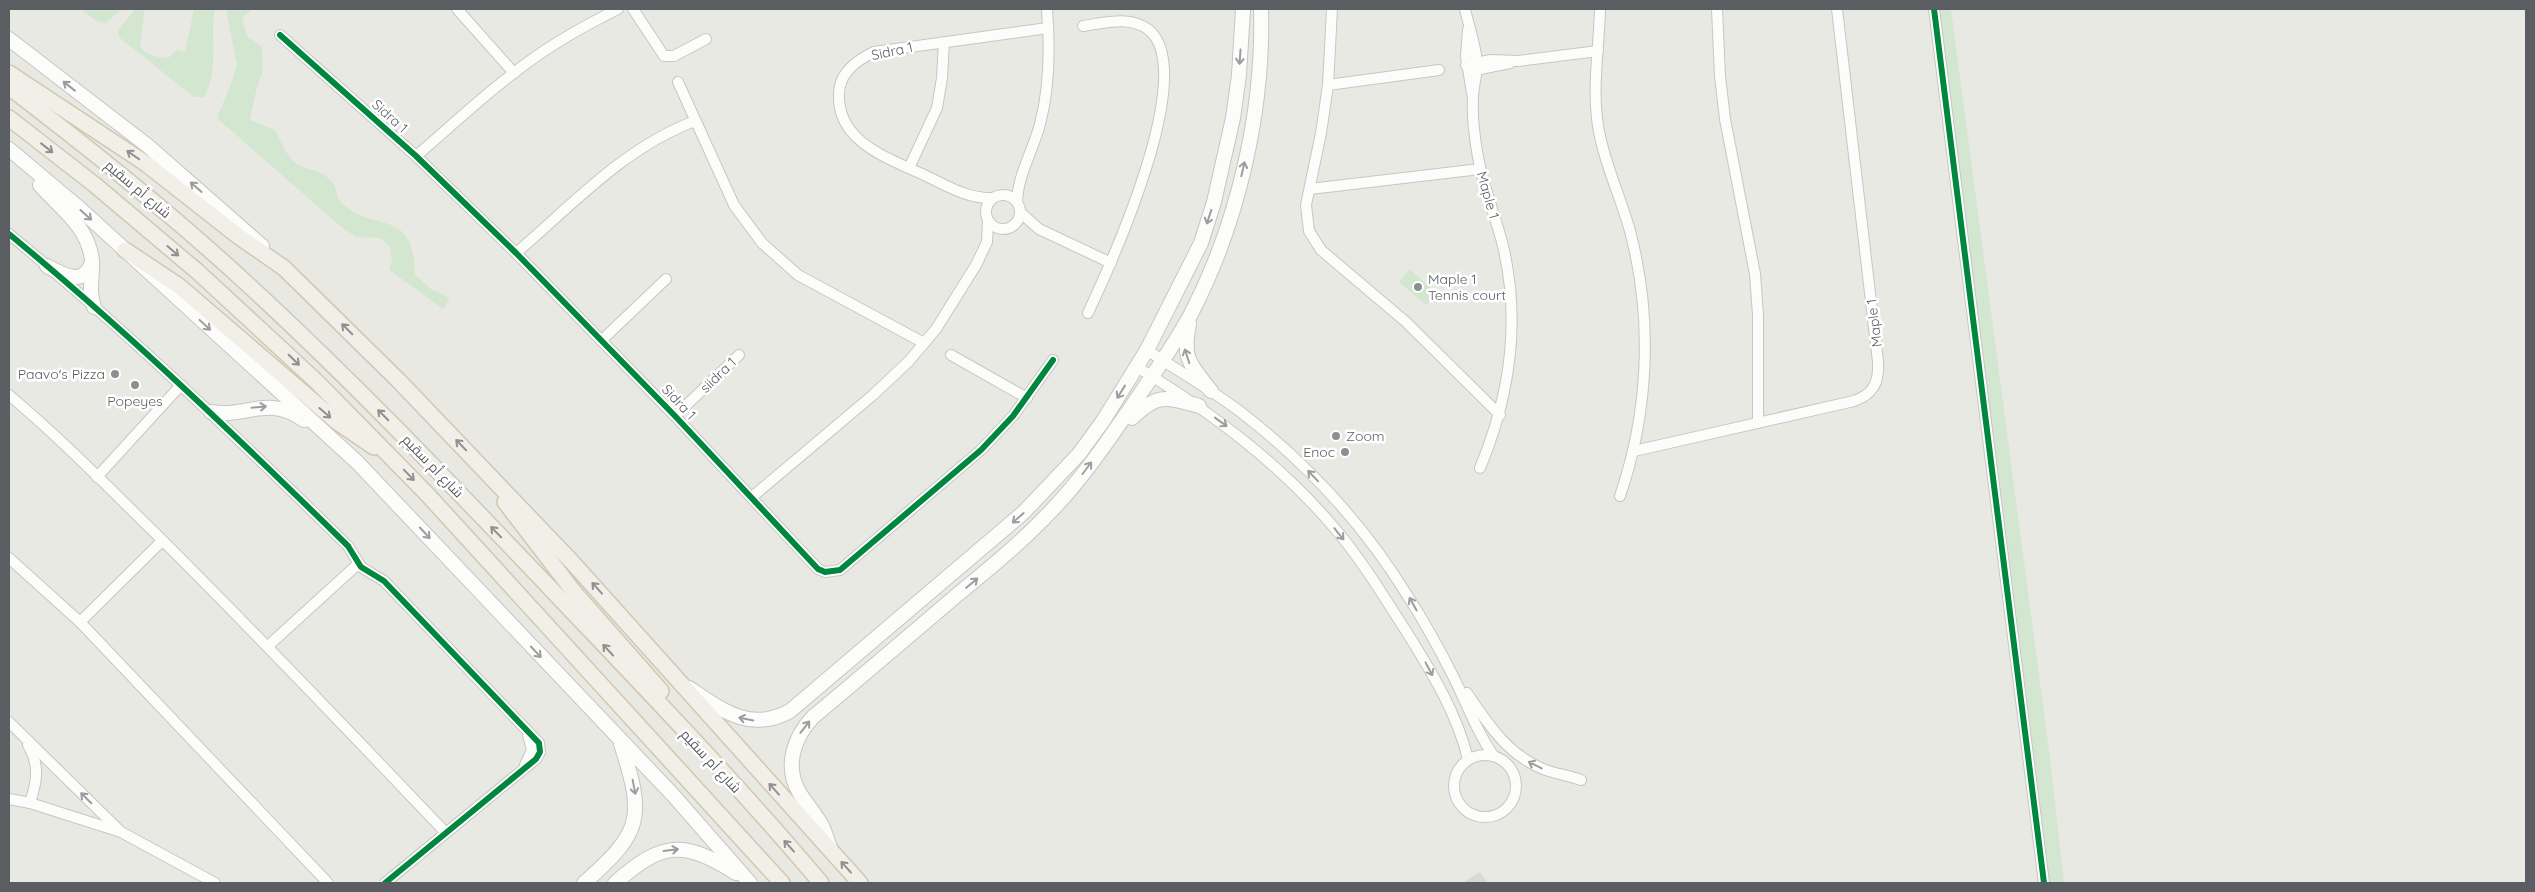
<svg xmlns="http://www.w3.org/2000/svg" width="2535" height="892" font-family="Quicksand,Cairo,sans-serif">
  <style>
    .education { fill: #dcd9d4 }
    .green { fill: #d2e6d0 }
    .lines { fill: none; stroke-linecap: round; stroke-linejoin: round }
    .street-casing { stroke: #c6c6c5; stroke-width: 12 }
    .secondary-casing { stroke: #c5c6c4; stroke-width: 16 }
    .primary-casing { stroke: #d0c8b2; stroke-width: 18 }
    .street { stroke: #fcfcfb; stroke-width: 10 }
    .secondary { stroke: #fcfcfb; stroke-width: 14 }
    .primary { stroke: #f1efe7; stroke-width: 15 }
    .cycleway-casing { stroke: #fff; stroke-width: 9 }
    .cycleway { stroke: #00873e; stroke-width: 6 }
    .oneway { stroke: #9b9d9f }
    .oneway2 { stroke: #8f9191 }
    .poi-dot { fill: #8c8f90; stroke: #fff; stroke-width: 2 }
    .labels { text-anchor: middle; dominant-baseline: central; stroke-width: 5; stroke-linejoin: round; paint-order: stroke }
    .street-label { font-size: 14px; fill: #5a5e62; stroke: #fff }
    .poi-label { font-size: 14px; fill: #5a5e62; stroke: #fff; text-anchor: start }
  </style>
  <rect width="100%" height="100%" fill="#e9e9e4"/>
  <path class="education" d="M1480,872l8,11h-26z"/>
  <g class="green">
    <path d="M81,9h40l-15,14 -10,-2z"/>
    <path d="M135,9h7l2,4 -4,34c8,9 17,10 28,11l9,-8 8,2 9,-43h21c-6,30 5,59 -11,88h-10l-75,-60 -1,-6z"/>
    <path d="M226,9h27l-11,9 5,18 15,11 1,23 -7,21 -6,29 25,10c6,12 12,28 23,35 14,7 22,3 34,17 5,5 4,15 9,20 31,33 73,2 74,73l16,14 19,9 -7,11 -54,-39 3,-9 -2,-14 -10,-9 -24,-1 -17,-12 -122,-107 15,-37 5,-16z"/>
    <path d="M1930,9h21l99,749 14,125h-24z"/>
    <path d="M1409,269l28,24 -11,12 -27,-23z"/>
  </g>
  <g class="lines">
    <g class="street-casing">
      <g id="street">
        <path d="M457,9l57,64"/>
        <path d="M633,9l31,47h10l32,-17"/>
        <path d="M1332,9l-4,76 -7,48 -15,72 3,26 12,19 85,72 94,93"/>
        <path d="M1465,9c4,18 11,37 12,55 0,12 -4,23 -4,34 -1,17 1,35 4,53 5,33 18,63 26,95 18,76 7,150 -23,222"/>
        <path d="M1600,9c-1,39 -8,78 -2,117 6,37 22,69 32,105 23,87 19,180 -10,265"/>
        <path d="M1717,9l3,67 5,43 30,155 3,41v108"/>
        <path d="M1934,9l110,874"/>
        <path d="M1083,26c21,-3 47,-11 66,4 50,42 -38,234 -61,283"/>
        <path d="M1468,30l-2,26 6,37"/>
        <path d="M280,35l136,121 100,97 159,163 143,153 7,3 15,-2 141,-120 32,-34 40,-56"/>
        <path d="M1466,65l25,-5 27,1 80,-10"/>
        <path d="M1470,71l40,-8"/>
        <path d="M678,82l56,123 28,38 36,32 126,68"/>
        <path d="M1328,85l111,-15"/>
        <path d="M416,156c41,-35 81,-73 125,-103 25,-17 51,-31 77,-44"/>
        <path d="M909,168l28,-60 5,-30 2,-36"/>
        <path d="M1310,189l170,-20"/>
        <circle cx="1003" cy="212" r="17"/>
        <path d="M992,198c-25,1 -46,-13 -68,-23 -36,-17 -87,-33 -85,-81 0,-21 18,-34 35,-42l174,-24"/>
        <path d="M1017,202c1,-28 16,-51 23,-78 10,-37 10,-77 7,-115"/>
        <path d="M1020,212l19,17 72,34"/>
        <path d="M9,234c119,98 229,204 339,312l13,21 23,14 155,162 1,9 -4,7 -151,124"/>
        <path d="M516,253c56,-48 109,-106 179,-132"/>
        <path d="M602,340l64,-61"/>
        <path d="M1147,350c31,21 65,40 95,63 64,50 122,112 165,182 17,26 33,55 47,83 13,26 22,53 39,77"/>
        <path d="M951,355l76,43"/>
        <path d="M1137,367c75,46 143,96 200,164 26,31 47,66 69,100 25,40 51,82 62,128"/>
        <path d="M9,395c50,42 96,89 143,135 100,99 197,201 293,302"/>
        <path d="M675,416l64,-61"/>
        <path d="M1634,451l220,-50c20,-7 25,-19 24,-39l-41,-353"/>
        <path d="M97,477l84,-92"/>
        <path d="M752,497l121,-102 36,-34 27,-32 40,-64 11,-23 1,-21"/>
        <path d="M9,558l71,64 248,261"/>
        <path d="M80,622l82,-81"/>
        <path d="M268,646l90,-82"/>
        <path d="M1467,693c21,31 40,61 76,76 12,5 25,6 38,11"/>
        <path d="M9,722l110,108"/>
        <path d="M28,745c12,20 9,36 2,58"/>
        <circle cx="1485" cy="786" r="31"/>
        <path d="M525,765l7,-15 -4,-15"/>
        <path d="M9,799l21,4 91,29 94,51"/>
      </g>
    </g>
    <g class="secondary-casing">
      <g id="secondary">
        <path d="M9,39l139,107 114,100"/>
        <path d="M9,149l69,58 279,255 316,333 77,88"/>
        <path d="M40,185c21,24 48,41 52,75 1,17 -4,31 2,47"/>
        <path d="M47,266c16,9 37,21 45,-4"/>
        <path d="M1189,324c-7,36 1,40 22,67"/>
        <path d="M211,412c38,6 55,-18 93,8"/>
        <path d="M1132,418c26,-25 34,-21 67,-12"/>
        <path d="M689,688c33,22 61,45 101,23l233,-198 56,-59 24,-33 44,-71 54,-107 13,-41 19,-84 6,-43 4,-66"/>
        <path d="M831,850c-3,-7 -5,-15 -8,-22 -6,-13 -17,-24 -24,-36 -15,-26 -5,-55 14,-75 48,-40 96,-81 144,-122 33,-27 66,-54 95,-85 30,-31 55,-68 80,-104 20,-30 42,-60 59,-92 47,-91 73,-203 70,-305"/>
        <path d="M584,883c58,-51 61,-65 37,-139"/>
        <path d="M615,883c47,-41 67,-44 121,-10"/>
      </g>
    </g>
    <g class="primary-casing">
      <g id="primary">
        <path d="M9,73l136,90 93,73 46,32 115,113 173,181 288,321"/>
        <path d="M9,87c80,61 159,124 234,193 107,98 207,203 307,308 92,97 185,193 271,295"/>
        <path d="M9,118l86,67 103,87 119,110 110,112 355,389"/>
        <path d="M125,250l54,36 157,135 38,26"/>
        <path d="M505,502l69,90 87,99"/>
      </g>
    </g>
    <use href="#street" class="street"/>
    <use href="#secondary" class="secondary"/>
    <use href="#primary" class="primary"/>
    <g class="cycleway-casing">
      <g id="cycleway">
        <path d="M1934,9l110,874"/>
        <path d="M280,35l136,121 100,97 159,163 143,153 7,3 15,-2 141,-120 32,-34 40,-56"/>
        <path d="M9,234c119,98 229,204 339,312l13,21 23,14 155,162 1,9 -4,7 -151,124"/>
      </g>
    </g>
    <use href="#cycleway" class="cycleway"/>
  </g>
  <defs><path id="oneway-shaft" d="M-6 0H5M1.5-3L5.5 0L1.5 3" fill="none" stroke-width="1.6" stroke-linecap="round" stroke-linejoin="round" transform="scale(1.25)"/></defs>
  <g class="oneway">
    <use href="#oneway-shaft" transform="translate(1240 57) rotate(94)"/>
    <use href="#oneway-shaft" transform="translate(69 86) rotate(-142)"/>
    <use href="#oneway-shaft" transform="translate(1243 169) rotate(-77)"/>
    <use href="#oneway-shaft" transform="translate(196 187) rotate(-139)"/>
    <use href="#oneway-shaft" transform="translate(86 215) rotate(42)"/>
    <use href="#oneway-shaft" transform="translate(1209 217) rotate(108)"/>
    <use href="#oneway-shaft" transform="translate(205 325) rotate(43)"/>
    <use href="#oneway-shaft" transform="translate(1187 356) rotate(-108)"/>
    <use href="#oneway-shaft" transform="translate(1121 392) rotate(122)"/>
    <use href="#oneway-shaft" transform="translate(259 407) rotate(-5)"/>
    <use href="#oneway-shaft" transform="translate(1221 422) rotate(36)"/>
    <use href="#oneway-shaft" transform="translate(1087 468) rotate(-53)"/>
    <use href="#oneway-shaft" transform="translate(1313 476) rotate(-134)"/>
    <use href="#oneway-shaft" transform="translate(1018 518) rotate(139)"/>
    <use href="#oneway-shaft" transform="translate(425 533) rotate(47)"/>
    <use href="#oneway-shaft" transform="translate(1339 534) rotate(51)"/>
    <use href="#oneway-shaft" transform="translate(972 583) rotate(-40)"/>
    <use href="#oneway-shaft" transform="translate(1413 604) rotate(-119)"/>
    <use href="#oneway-shaft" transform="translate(536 652) rotate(47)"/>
    <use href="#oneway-shaft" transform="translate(1429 669) rotate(62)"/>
    <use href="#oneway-shaft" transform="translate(746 719) rotate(-168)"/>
    <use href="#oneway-shaft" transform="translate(805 727) rotate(-52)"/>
    <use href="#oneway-shaft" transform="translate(1535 765) rotate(-153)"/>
    <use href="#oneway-shaft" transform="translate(634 787) rotate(79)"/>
    <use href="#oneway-shaft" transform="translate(86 798) rotate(-135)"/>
    <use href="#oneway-shaft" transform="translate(671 850) rotate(-7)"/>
  </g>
  <g class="oneway2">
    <use href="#oneway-shaft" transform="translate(47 148) rotate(38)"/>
    <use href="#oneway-shaft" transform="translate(133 155) rotate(-145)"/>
    <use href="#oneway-shaft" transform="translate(173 251) rotate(41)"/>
    <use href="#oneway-shaft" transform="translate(347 329) rotate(-135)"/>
    <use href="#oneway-shaft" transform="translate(294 360) rotate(44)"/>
    <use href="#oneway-shaft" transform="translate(325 413) rotate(41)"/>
    <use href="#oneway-shaft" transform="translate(383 415) rotate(-135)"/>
    <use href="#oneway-shaft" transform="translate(461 445) rotate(-134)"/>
    <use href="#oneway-shaft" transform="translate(409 475) rotate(46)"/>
    <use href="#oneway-shaft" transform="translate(496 532) rotate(-134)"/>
    <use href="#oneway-shaft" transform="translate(597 588) rotate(-132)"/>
    <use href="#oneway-shaft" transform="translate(608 650) rotate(-133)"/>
    <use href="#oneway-shaft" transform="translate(774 789) rotate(-132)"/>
    <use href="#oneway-shaft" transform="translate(789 846) rotate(-132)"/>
    <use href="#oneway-shaft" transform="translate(846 867) rotate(-132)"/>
  </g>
  <g class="poi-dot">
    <circle cx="1418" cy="287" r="5"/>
    <circle cx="115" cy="374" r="5"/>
    <circle cx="135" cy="385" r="5"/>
    <circle cx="1336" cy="436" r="5"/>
    <circle cx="1345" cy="452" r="5"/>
  </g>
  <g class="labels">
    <g class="street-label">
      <text transform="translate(892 51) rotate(-12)">Sidra 1</text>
      <text transform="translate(390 116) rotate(42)">Sidra 1</text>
      <text transform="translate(138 189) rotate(40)">شارع أم سقيم</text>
      <text transform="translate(1488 195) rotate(74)">Maple 1</text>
      <text transform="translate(1874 323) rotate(-97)">Maple 1</text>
      <text transform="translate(718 375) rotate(-44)">siidra 1</text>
      <text transform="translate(679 402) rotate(47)">Sidra 1</text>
      <text transform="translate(433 466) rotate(46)">شارع أم سقيم</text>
      <text transform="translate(711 761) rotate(47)">شارع أم سقيم</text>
    </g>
    <g class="poi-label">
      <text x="1428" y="279">Maple 1<tspan x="1428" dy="16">Tennis court</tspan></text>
      <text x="105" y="374" text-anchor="end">Paavo's Pizza</text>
      <text x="135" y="401" text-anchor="middle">Popeyes</text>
      <text x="1346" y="436">Zoom</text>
      <text x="1335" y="452" text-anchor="end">Enoc</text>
    </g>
  </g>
  <rect width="2535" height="892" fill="none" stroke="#5a5e62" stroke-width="20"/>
</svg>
